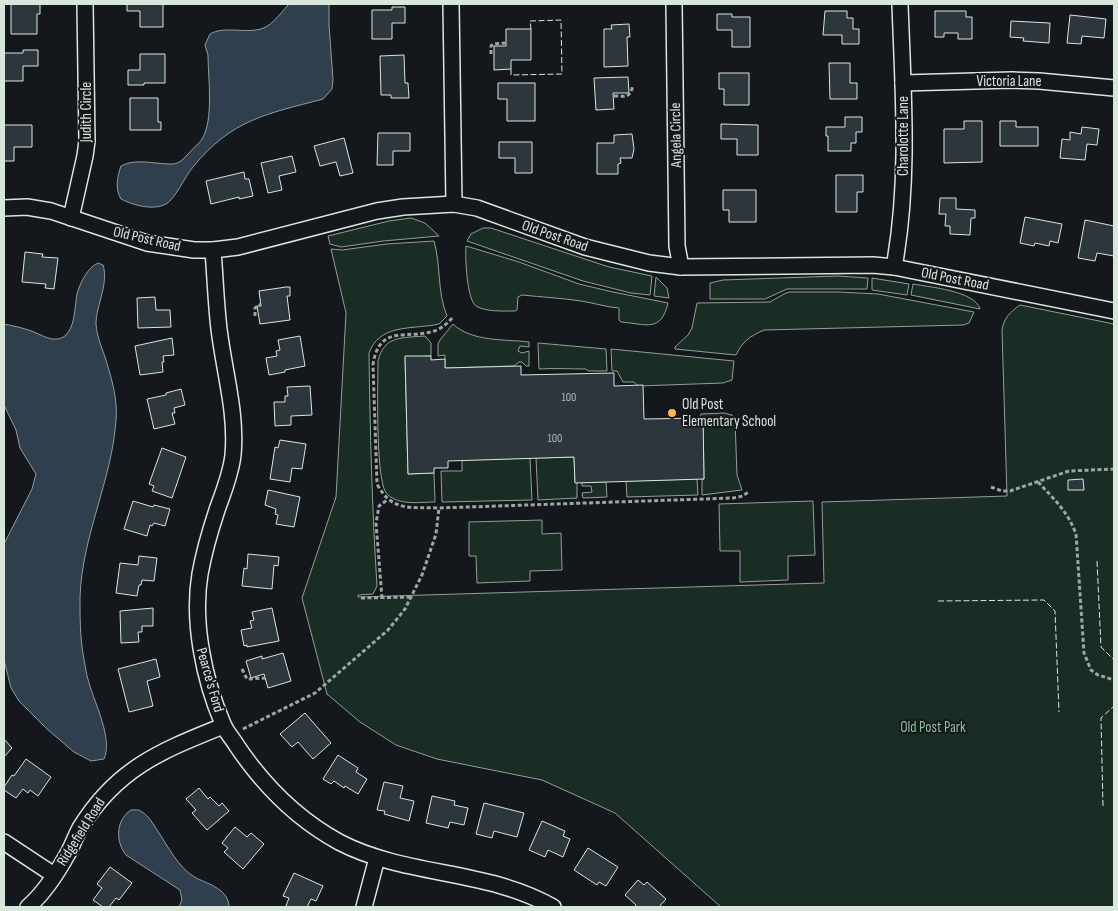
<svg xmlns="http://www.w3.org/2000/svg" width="1118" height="911" font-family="'Sofia Sans Condensed',sans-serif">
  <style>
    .green { fill: #1a2d24; stroke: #939e99 }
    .water { fill: #2f3f4d; stroke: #939e99 }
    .building { fill: #2c363c; stroke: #d8e6dc }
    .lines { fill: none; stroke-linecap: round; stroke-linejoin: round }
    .street-casing { stroke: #d8e6dc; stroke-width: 18 }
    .path { stroke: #9da8a2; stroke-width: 3; stroke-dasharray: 4 2.5; stroke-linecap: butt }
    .street { stroke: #14181c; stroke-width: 15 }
    .fence { stroke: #d8e6dc; stroke-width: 1; stroke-dasharray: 6 2.5; stroke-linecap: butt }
    .poi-dot { fill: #ffb74d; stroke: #14181c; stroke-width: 2 }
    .labels { text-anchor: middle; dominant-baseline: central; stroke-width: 4; stroke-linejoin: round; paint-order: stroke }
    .number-label { font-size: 12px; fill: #adbab4 }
    .street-label { font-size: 15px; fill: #d8e6dc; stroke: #14181c }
    .poi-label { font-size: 15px; fill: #d8e6dc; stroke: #14181c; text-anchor: start }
    .park-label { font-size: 15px; fill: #8ac095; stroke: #14181c }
  </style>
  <rect width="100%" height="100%" fill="#14181c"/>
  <g class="green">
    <path d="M411,218l14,5 14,13 -56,5 -42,6 -11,-3 -2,-8 61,-15z"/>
    <path d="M483,228h8l118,39 43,9 -2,19 -19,-2 -48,-12 -116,-40 4,-7z"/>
    <path d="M434,241c7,24 3,51 13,75l-8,8 -5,1c-25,4 -55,0 -65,28 1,78 3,155 8,233l-4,8 -15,1v2l466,-14 -2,-81 185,-6 -5,-166c2,-12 8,-18 18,-25l94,19v583h-393l-106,-94 -73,-33 -105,-21 -41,-14 -36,-23 -33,-28 -25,-96 34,-101 10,-184 -15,-64 11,1 45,-6z"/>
    <path d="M466,246l53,16 60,22 34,8 55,11c-7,30 -22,21 -47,19l-2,-2v-12c-13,-1 -25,-5 -38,-7 -20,-3 -40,-4 -59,-6l-4,2 -1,13 -2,1c-11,0 -29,1 -39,-5 -9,-6 -11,-48 -10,-60z"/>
    <path d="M838,276l30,2 -1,11h-80l-22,10h-55v-16l13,-3z"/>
    <path d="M656,277l11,11 2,10 -15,-2z"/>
    <path d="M872,278l37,6 -2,11 -35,-5z"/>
    <path d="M913,284c17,3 62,7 67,25l-69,-14z"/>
    <path d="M789,292h50l39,2 96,18 -5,11 -6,2 -199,5c-14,6 -22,12 -28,25l-61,-6v-2l13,-12 4,-7 5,-25 73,-1 14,-8z"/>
    <path d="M453,324c19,18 51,15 76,18v5l-9,-1 -2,5 4,2 7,-2v15h-3l-4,-4h-3l-5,4 -69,2v-13l-7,1v-12l2,-4z"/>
    <path d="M425,336l6,7v13l-26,1 3,117 26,-1 1,29c-15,0 -36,4 -48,-8 -12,-12 -9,-112 -9,-133 6,-26 25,-23 47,-25z"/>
    <path d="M538,343l68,6 1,22h-19l-2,-2c-16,0 -31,-1 -47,0z"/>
    <path d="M611,349l123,12 -2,19 -9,3 -85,3 -4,-4h-11l-6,-11h-5z"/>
    <path d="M724,413l8,2 3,5 2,55 5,15 -40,5v-16h2l-1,-61h-3l1,-4z"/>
    <path d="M574,457l1,25 2,1v15l-39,2 -2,-42z"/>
    <path d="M530,458l2,42 -90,2 -1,-31h21v-11z"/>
    <path d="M697,479l1,16 -71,2 -1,-16z"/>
    <path d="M582,482h24l1,15 -24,1 -1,-5 10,-1 -1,-6h-9z"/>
    <path d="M813,501l2,54 -27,1v24l-48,2v-31h-20l-1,-47z"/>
    <path d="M542,520v14l19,-1 1,37 -32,1v10l-53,2 -1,-27h-7v-34z"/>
  </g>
  <g class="water">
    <path d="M289,4h40v21l4,55 -1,9 -9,10c-56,15 -91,20 -130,68 -8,9 -17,31 -27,37 -13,7 -33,1 -45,-5 -6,-10 -4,-22 0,-33 14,-8 34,-2 49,-2 9,1 14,-6 19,-11 4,-5 10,-9 13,-14 12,-19 6,-62 6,-84l-3,-10 5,-11c7,-4 14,-4 23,-4 34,2 34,-1 56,-26z"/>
    <path d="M98,263l5,2c6,19 -7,40 -7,59 1,12 5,22 9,33 6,20 13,41 11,63 -4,60 -34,116 -36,177 0,19 0,38 3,57 2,9 3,20 6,29 6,21 24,56 15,76l-13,2 -17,-9 -27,-23 -28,-28 -8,-13 -7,-28v-116l28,-55 4,-15 -16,-26 -4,-18 -12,-25v-81c10,2 20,4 30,8 5,2 12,6 18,7 24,3 22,-30 25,-45 3,-11 11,-27 21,-31z"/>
    <path d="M131,810c4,0 8,-1 11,2 7,4 11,12 15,18 11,16 21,38 39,48 13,6 33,12 33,29h-50l3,-7 -2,-10 -54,-35c-11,-14 -10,-35 5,-45z"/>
  </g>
  <g class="building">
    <path d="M11,4h29v10h-3v20h-26z"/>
    <path d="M127,4h36v23h-23v-16h-13z"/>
    <path d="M392,7h13v16h-13v16h-20v-29h20z"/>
    <path d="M825,11h22v7h6v11h6v15h-17v-9h-19z"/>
    <path d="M935,11h31v6h6v22h-14v-6h-14v4h-9z"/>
    <path d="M717,14h15v3h18v30h-18v-17h-15z"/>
    <path d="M1070,15l36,4 -2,19 -22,-2 -1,8 -14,-1z"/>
    <path d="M1011,21l39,2 -1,20 -26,-2 1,-3 -14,-1z"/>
    <path d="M629,24l1,13h-3l1,29 -24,1v-38h8l-1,-4z"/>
    <path d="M506,29h25v31h-20v9l-17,1v-24h12z"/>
    <path d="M23,50h15v16h-15v15h-19v-28h19z"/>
    <path d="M140,54h25v29h-21v2h-16v-15h12z"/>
    <path d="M404,55l1,28h3l1,15h-18v-3h-10l-1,-39z"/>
    <path d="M829,63h21v20h7v16h-27z"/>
    <path d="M719,73h30v32h-25v-16h-5z"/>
    <path d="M628,77l1,16h-16l1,16 -18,1 -2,-32z"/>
    <path d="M498,83h37v38h-28v-22h-9z"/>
    <path d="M130,98h28v24h3v8h-31z"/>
    <path d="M845,117h17v15h-6v11h-5v8h-23v-15h-2v-9h19z"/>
    <path d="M964,121h18v41l-38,1v-34h20z"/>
    <path d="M1000,121h16v6h22v19h-38z"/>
    <path d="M721,124l37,1v30h-21v-16h-16z"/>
    <path d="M4,125h28v22h-18v14h-10z"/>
    <path d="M1082,127l17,2 -2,16 -10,-1 -2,16 -25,-2 2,-19 8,1v-8l11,2z"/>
    <path d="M378,133h32v18h-17v14h-16z"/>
    <path d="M632,134l2,15 -2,9h-12l1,5 -3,1v10h-21v-31h17v-8z"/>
    <path d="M344,138l9,35 -13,3 -4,-14 -16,4 -6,-20z"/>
    <path d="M499,142h33v31h-17v-15h-16z"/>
    <path d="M292,156l4,16 -17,4 3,14 -14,3 -7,-30z"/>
    <path d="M244,172l1,7h4l4,17 -14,3v-2l-28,7 -5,-23z"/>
    <path d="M836,175h27v17h-6v20h-21z"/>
    <path d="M723,190h33v32h-27v-12h-6z"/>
    <path d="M940,198h16v11l19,1v8h-4l-1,17 -20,-1v-8h-5l1,-12h-7z"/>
    <path d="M1025,217l37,7 -4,19 -8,-2 -1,5 -14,-3 -1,3 -14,-3z"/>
    <path d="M1085,220l29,6v30l-17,-3 -2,8 -17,-3z"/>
    <path d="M25,252l18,2 -1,3 16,1 -4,31 -9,-1 1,-4 -24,-2z"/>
    <path d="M286,287h4v9h-3l3,24 -30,4 -3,-18h4l-2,-15z"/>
    <path d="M155,297l1,13h14l1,17 -33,1 -1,-30z"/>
    <path d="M300,336l5,30 -20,4v2l-16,3 -3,-17 11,-2 -1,-5 4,-1 -2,-10z"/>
    <path d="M172,338l2,17 -11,1 1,6h-2l1,10 -23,3 -5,-29z"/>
    <path d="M405,356h26v4l14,-1v9l76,-2v9l93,-2v13l29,-1 1,34 59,-1 1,61 -129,4 -1,-26 -126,4v7h-14v5l-26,1z"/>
    <path d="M310,386l2,29 -21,1v9l-16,1 -1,-24h11v-6h3l-1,-9z"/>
    <path d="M181,389l4,16 -11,3 1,5h-3l3,11 -21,5 -7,-30 19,-4v-2z"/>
    <path d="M280,440l26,4 -4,25 -10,-1 -2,14 -20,-3 5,-32 3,1z"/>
    <path d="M162,448l24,9 -14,41 -20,-7 2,-5 -5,-2z"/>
    <path d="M1083,479l1,11h-16v-10z"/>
    <path d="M268,490l32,7 -6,30 -18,-3 2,-9 -3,-1 1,-5 -11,-4z"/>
    <path d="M133,501l20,6 1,-2 16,4 -5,17 -11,-3 -2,3 -2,-1 -3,11 -23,-7z"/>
    <path d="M248,554l31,3 -1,9 -4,-1 -2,24 -30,-3 2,-18 3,1z"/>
    <path d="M139,556l18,2 -3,23 -12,-1 -1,5h-2l-2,11 -21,-3 4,-30 18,2z"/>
    <path d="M153,608v18h-11v6h-4l1,10 -18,1 -1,-32z"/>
    <path d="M272,608l7,33 -32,6v-2l-3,1 -3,-16 11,-2 -2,-7 4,-1 -2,-8z"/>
    <path d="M283,653l8,28 -23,7 -4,-14 -13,4 -5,-17 16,-5v3z"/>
    <path d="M156,659l4,18 -13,4 6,25 -24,6 -11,-43z"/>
    <path d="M305,713l26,30 -18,16 -15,-17 -6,5 -12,-13z"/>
    <path d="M4,739l8,9 -8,9z"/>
    <path d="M338,755l20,13 -2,4 11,7 -9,15 -13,-8 -1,2 -10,-7 -3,3 -8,-5z"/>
    <path d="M26,759l25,18 -13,19 -8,-6 -2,3 -5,-4 -7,9 -12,-8v-3l8,-12 2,1z"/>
    <path d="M384,782l19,4 -3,12 14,3 -5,20 -25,-7 1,-3 -8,-1z"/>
    <path d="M199,788l9,11 2,-2 9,9 3,-3 7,8 -22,19 -15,-17 4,-3 -10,-11z"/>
    <path d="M432,796l23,5 -1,4 14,3 -4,17 -14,-3 -2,6 -22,-5z"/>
    <path d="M484,803l40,10 -7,24 -23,-6 -2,7 -16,-4z"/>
    <path d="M542,821l23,10 -2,5 7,3 -7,18 -15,-7 -3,7 -16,-7z"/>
    <path d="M235,827l12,10 4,-4 13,11 -21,25 -19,-17 4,-4 -6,-5z"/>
    <path d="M588,848l30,19 -12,19 -7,-4 -2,3 -23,-15z"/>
    <path d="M110,867l22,16 -13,17 -3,-2 -7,9h-6l-10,-7 9,-12 -5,-4z"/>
    <path d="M294,873l29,13 -7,15 -5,-2 -4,8h-17l-4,-1 3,-8 -6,-2z"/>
    <path d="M638,880l6,5 3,-3 19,17 -7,8h-24l1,-2 -11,-10z"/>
  </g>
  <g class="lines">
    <g class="street-casing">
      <g id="street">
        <path d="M451,4l3,200"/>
        <path d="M674,4l3,242 4,21"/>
        <path d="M903,83l109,-3 27,1 75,7"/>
        <path d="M4,208l23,-1 24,4 96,32 47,7h19l25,-3 139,-36 26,-4 51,-3 23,4 108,39 64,16 32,4 192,-2 21,2 220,44"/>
        <path d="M71,218l14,-62 2,-15 -2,-137"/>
        <path d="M213,250c2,26 3,53 6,79 5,42 18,84 14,126 -2,19 -10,38 -16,55 -7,21 -13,42 -17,64 -8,48 4,106 23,150 3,8 10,15 14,22 27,40 60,73 102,96 67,35 148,27 214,65"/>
        <path d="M894,267c16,-86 9,-176 6,-263"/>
        <path d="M4,842l50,33"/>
        <path d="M28,907c15,-13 29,-34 39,-52 5,-8 8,-18 13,-27 37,-60 81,-77 143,-102"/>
        <path d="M364,907l13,-49"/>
      </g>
    </g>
    <g class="path">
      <path d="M491,54v-8l2,-2 13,-1"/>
      <path d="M614,96c11,0 16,3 19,-11"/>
      <path d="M255,316v-8l6,-4"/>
      <path d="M452,318c-4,5 -9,9 -15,12 -28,11 -58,-8 -64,35l4,119c15,28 33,23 62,24l294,-10 10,-2 5,-4"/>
      <path d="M1038,482c16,17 30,30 38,52l8,119 7,17 7,5 16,5"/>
      <path d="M991,487l11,4h8l59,-20 45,-2"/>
      <path d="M361,598l51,-1"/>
      <path d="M382,598l-6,-75 3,-17 8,-6"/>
      <path d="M242,669l5,10 18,-1"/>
      <path d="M243,729l72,-36 73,-63 17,-21 17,-34 14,-41 3,-26"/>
    </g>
    <use href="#street" class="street"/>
    <g class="fence">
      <path d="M511,69v6l51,-1 -1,-54 -31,1 1,8"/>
      <path d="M1097,561l4,86 13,13"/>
      <path d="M938,601l106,-1 11,11 4,101"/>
      <path d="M1103,806l-2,-88 13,-12"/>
    </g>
  </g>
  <circle class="poi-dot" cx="672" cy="413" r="5"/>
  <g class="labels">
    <g class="number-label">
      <text x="569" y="397">100</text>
      <text x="555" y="438">100</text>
    </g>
    <g class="street-label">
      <text x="1009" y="81">Victoria Lane</text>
      <text transform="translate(86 112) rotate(-90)">Judith Circle</text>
      <text transform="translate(676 135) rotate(-91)">Angela Circle</text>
      <text transform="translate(903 136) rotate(-90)">Charolotte Lane</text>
      <text transform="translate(555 236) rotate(19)">Old Post Road</text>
      <text transform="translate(147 239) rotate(13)">Old Post Road</text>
      <text transform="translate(955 279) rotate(11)">Old Post Road</text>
      <text transform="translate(210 680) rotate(74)">Pearce's Ford</text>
      <text transform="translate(81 832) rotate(-58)">Ridgefield Road</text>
    </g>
    <g class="poi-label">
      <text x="682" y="404">Old Post<tspan x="682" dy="17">Elementary School</tspan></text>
    </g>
    <g class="park-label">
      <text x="933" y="727">Old Post Park</text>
    </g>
  </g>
  <rect width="1118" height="911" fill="none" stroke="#d8e6dc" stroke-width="10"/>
</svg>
